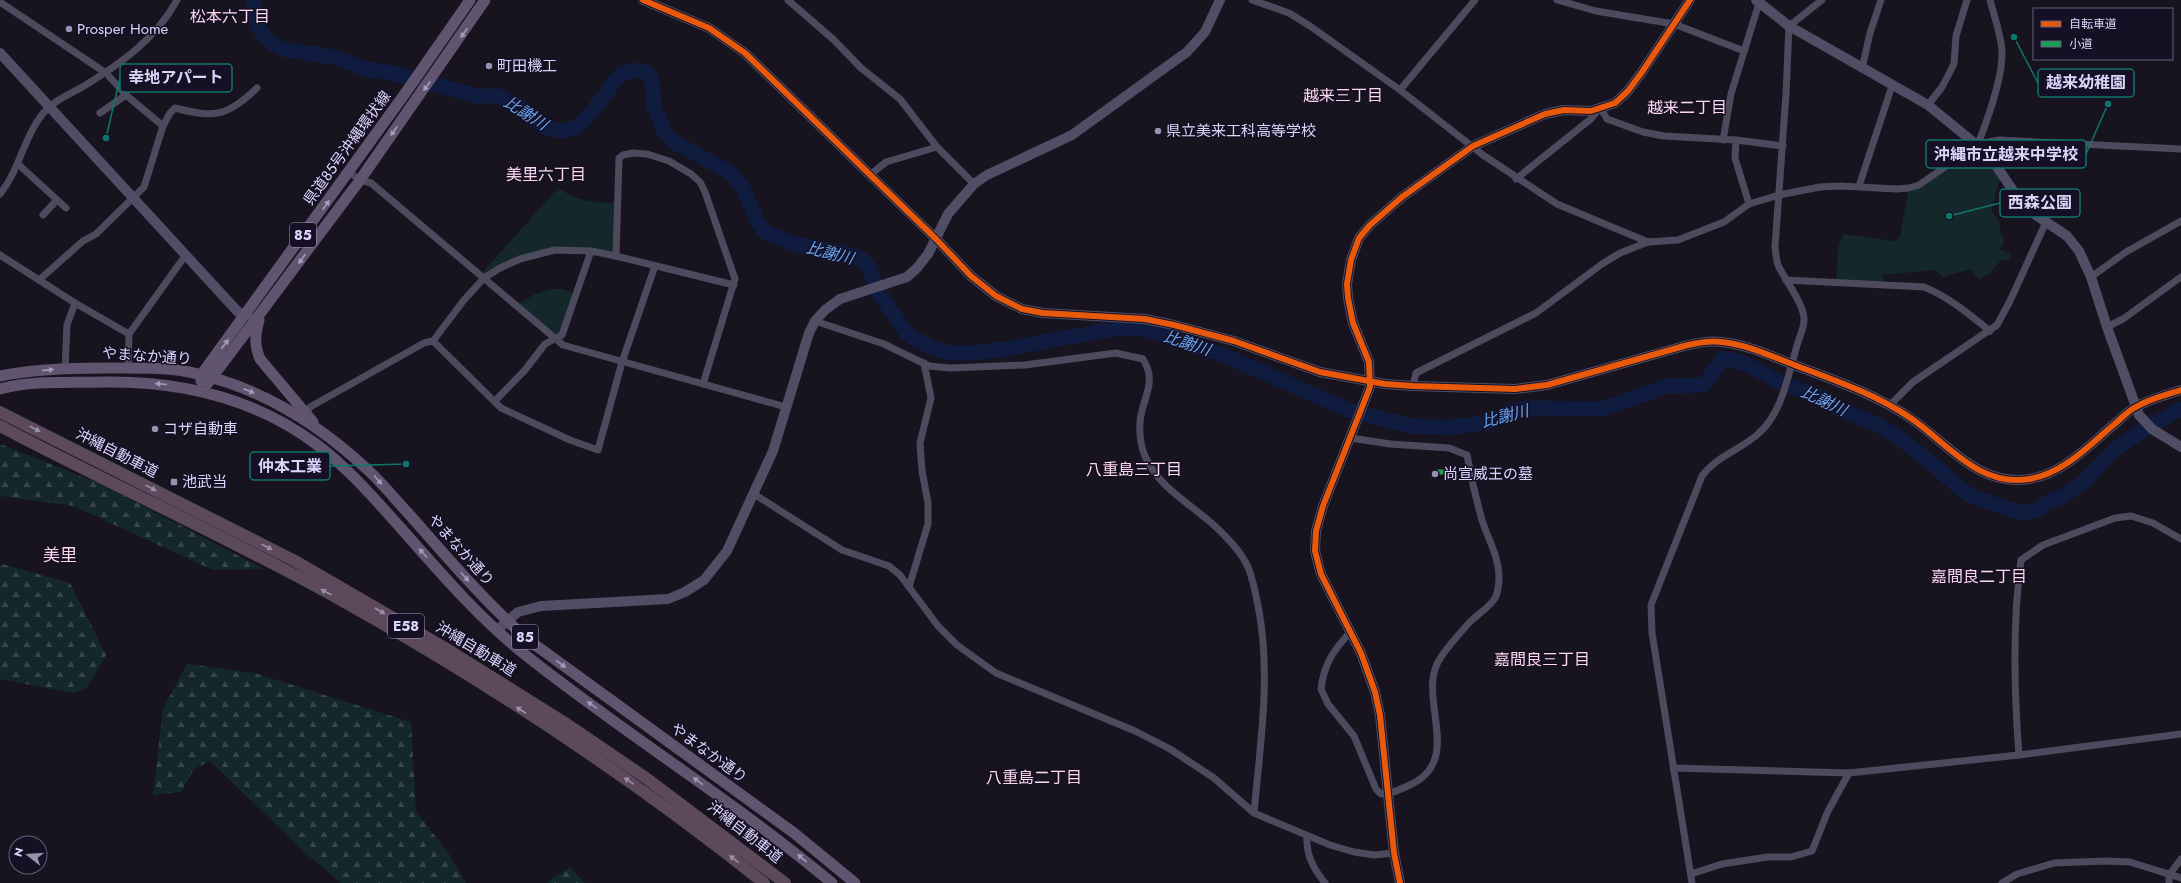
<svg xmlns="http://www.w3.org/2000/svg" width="2181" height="883" font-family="Jost,'Noto Sans JP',sans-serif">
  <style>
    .forest { fill: url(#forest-firs) }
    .park { fill: #14272a }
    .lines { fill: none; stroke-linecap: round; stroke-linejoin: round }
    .river { stroke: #101c3f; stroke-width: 15 }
    .street { stroke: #4d4a5e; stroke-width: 7 }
    .secondary { stroke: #514d65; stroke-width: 10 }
    .primary { stroke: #61546f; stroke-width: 11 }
    .highway { stroke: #5c4a5c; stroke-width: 12 }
    .quiet { stroke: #1a9f57; stroke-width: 5; stroke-dasharray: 10 5; stroke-linecap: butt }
    .cycleway-casing { stroke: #151023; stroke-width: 8 }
    .cycleway { stroke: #e8590c; stroke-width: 6 }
    .oneway { fill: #a59abd }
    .oneway2 { fill: #9c8fac }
    .poi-dot { fill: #9891af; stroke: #151023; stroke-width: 1.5 }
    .labels { text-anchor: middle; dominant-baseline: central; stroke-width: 3; stroke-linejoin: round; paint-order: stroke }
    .shield { fill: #151023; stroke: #a199bb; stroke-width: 1 }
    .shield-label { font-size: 14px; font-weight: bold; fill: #ddd4fc }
    .poi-label { font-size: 15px; fill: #ddd4fc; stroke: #151023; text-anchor: start }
    .street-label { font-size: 15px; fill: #ddd4fc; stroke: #151023 }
    .neighbourhood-label { font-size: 16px; fill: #fcd6eb; stroke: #151023 }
    .water-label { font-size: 16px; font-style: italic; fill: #6aa7f4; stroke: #151023 }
    .quarter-label { font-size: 17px; fill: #fcd6eb; stroke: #151023 }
    .leader { fill: none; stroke: #0f766e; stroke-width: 1.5 }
    .callout-dot { fill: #0f766e; stroke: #151023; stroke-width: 1.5 }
    .callout { fill: #151023; stroke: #0f766e; stroke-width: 1.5 }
    .callout-label { font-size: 16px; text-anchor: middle; font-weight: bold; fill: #ddd4fc }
  </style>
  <defs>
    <pattern id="forest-firs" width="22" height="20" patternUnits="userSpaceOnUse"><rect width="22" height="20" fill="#14272a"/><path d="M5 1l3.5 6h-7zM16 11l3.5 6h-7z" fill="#36454a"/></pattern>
  </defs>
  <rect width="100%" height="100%" fill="#17141f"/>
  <g class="forest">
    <path d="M0,444l103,41 161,84 -51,1 -140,-64 -73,-10z"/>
    <path d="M2,564l68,19 36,72 -20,34 -14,4 -72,-14v-114z"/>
    <path d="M187,664l67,9 157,49 5,89 35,46 15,26h-125l-38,-32 -93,-90 -16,8 -13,23 -28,3 10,-86z"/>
    <path d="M570,867l15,16h-39z"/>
  </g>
  <g class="park">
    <path d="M1978,144l23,30 -10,37 8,10 2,14 4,5 -5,9 11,5 -3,7 -7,-1 -10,12 -12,8 -8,-11 -28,8 -8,-7 -52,5 1,9 -48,-2 2,-33 5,-15 52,7 5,-5 9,-48z"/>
    <path d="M558,188c21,13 35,15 59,15l-1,53 -25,-5 -56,3 -51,24 -4,-3z"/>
    <path d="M552,289h11l14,5 -20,45 -40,-34 18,-11z"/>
  </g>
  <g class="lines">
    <path class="river" d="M255,0c-3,22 7,40 27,49l51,8 33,12 31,5 80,22h22l23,12 22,19 17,4 14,-3 7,-5 21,-25 12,-18 7,-6 13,-4 11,2 6,8 2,27 11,26 9,9 57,31 13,17 13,31 8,11 28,12 50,9 13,3 9,6 4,6 10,25 26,38 8,7 25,12 13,3h24l42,-6 101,-19 27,1 78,26 128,56 60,15 36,2 47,-7 16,-10 16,-3 77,1 64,-23 37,-1 19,-27 21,5 38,20 42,16 15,10 39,16 20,12 41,32 19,18 15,10 48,16 17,-3 8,-7 17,-7 21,-14 28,-30 29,-21 40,-22"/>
    <g class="street">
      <path d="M788,0l46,40 27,28 39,31 37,48 37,37"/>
      <path d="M1252,0l37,13 21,13 90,64 83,65 74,49 91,38"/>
      <path d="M1557,0l39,11 78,13 70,27"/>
      <path d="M0,2l106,71 20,22 37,31"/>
      <path d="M1862,69l8,-36 11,-33"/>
      <path d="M1400,90l75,-90"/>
      <path d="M1928,105l14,-18 12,-23 2,-28 11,-36"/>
      <path d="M100,113l26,-18"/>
      <path d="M1723,140l8,-46 28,-91"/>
      <path d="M1736,140l-1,18 14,46"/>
      <path d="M1978,144c9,-23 25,-68 24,-93 -1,-17 -8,-35 -12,-51"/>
      <path d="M18,164l48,44"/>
      <path d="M349,172l11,8 11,3 192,162 223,62"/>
      <path d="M870,175l16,-13 51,-15"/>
      <path d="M1516,179l76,-61 8,-11 7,12 36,13 21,4 72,4 47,6"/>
      <path d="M1859,186l33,-100"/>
      <path d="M0,194c21,-26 24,-61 47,-85 9,-10 26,-16 37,-23 36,-22 72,-47 93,-86"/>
      <path d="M43,215l14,-15"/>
      <path d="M0,255l75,48 54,31"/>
      <path d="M616,256l3,-98 4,-3 10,-2 14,1 22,7 22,13 9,8 5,10 30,87 -32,105"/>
      <path d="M2091,277l35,-25 55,-31"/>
      <path d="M39,280l44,-39 13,-7 48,-47 19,-61 7,-13 5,-5c39,10 52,9 82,-20"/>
      <path d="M1786,280l138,7c25,10 45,27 66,44"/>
      <path d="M815,321l69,23 45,22 21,2 75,-3 91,-12 27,6c15,24 -1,39 -3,63 -1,11 1,27 6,36 15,34 55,51 79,78 9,9 18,20 23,31 6,15 8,29 11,44 12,67 1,134 -5,202"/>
      <path d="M2107,327l16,-8 58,-42"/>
      <path d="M433,341l68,67 69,32 28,10 24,-88 33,-96"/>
      <path d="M128,368l1,-34 56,-78"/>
      <path d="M65,369l2,-44 8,-22"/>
      <path d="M1413,386l3,-13 120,-60 66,-49 18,-11 28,-11 30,-2 46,-18 25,-18 30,-9 41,-8 20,-1 56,3 13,-1 10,-3 59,-41 21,-4 182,9"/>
      <path d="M495,401l30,-31 20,-26 17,-9 29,-84"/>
      <path d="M1890,405l23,-23 84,-57 13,-24 36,-79"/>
      <path d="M307,412l3,-5 114,-64 9,-2 31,-41 20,-22 16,-10 20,-9 35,-9 36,1 25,5 118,29"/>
      <path d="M754,494l88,56 47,16 11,9 38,51 19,19 39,28 139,58 35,18 44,29 40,35 76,32 24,7 20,3 20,-2"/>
      <path d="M909,587l19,-63v-21l-6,-32 -2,-28 11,-45 -7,-35"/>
      <path d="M1351,631c-17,19 -27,32 -30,58l7,15 26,32 22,53 5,5c11,0 20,-5 31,-10 53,-26 2,-90 29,-127 8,-12 18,-23 27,-33 7,-8 25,-19 28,-28 2,-5 3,-15 3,-21 -1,-20 -11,-36 -17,-55 -6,-21 -11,-43 -15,-65l-18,-7 -59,-4 -39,-6"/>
      <path d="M2019,755c-5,-64 -7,-130 2,-195l22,-15 72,-27 16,-2 22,7 28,16"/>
      <path d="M1673,768l176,5 170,-18 162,-21"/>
      <path d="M1307,836c-1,19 6,32 18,47"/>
      <path d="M1691,874l31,-10 46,-7h23l21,-6 16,-40 21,-38"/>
      <path d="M1692,883l-40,-250 -1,-28 51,-129c15,-20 38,-26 56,-42 24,-21 29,-55 38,-85 2,-9 8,-20 8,-29 1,-15 -20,-41 -26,-55 -2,-5 -2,-12 -3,-18l11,-153 3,-68 33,-26"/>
      <path d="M2002,883l15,-9 37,-11 53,-2 23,1 51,16"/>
      <path d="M2169,883v-8l12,-16"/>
    </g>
    <g class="secondary">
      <path d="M643,0l66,28 36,25 191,186 35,37 25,20 26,13 21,4 102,6 29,6 60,16 86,31 65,12 28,2 102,3 32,-4 137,-39c12,-3 25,-6 38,-4 27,3 51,15 75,24 40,15 80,29 115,53 37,26 67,68 117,60 35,-5 62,-36 88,-57 6,-5 12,-12 19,-15 13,-8 30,-12 45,-17"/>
      <path d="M1756,0l33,26 139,79 61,50 35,52 43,29 12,15 12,26 16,50 32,88 13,14 29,18"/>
      <path d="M0,53l238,259 9,3"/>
      <path d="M497,630l21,-18 23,-6 127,-7 17,-7 19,-12 23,-29 46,-100 36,-118 6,-12 10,-11 15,-11 67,-22 10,-9 11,-14 20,-40 26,-30 13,-9 85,-40 94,-68 21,-15 18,-20 15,-32"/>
      <path d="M1400,883l-6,-30 -14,-138 -5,-23 -14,-39 -40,-79 -6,-23 1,-20 7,-25 47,-119 -1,-25 -16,-39 -5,-25 -1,-14 4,-24 8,-22 11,-13 32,-28 71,-51 72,-32 19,-4 27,1 24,-8 13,-12 14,-19 48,-72"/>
    </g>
    <g class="primary">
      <path d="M259,320c-4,16 -5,24 1,39l53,63"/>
      <path d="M0,376c34,-7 69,-8 104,-8 28,0 57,-1 85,4 70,14 129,51 180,99 14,13 26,28 39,42 38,43 76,88 119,126l267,194 61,50"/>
      <path d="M201,381v-6l203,-280 66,-95"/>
      <path d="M208,383l152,-203 125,-180"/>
      <path d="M0,389c34,-9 71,-6 106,-7 76,-1 148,16 210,62 31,23 57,53 83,82 39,44 78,90 124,127 100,80 210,147 309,230"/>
    </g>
    <g class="highway">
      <path d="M0,412l295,149 155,90 115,72 81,55 139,105"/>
      <path d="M0,426c110,58 223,109 332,169 151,84 297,180 432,288"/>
    </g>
    <path class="quiet" d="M1437,472h7"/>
    <g class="cycleway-casing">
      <g id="cycleway">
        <path d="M643,0l66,28 36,25 191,186 35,37 25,20 26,13 21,4 102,6 29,6 60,16 86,31 65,12 28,2 102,3 32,-4 137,-39c12,-3 25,-6 38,-4 27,3 51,15 75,24 40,15 80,29 115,53 37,26 67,68 117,60 35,-5 62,-36 88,-57 6,-5 12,-12 19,-15 13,-8 30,-12 45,-17"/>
        <path d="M1400,883l-6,-30 -14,-138 -5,-23 -14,-39 -40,-79 -6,-23 1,-20 7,-25 47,-119 -1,-25 -16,-39 -5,-25 -1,-14 4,-24 8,-22 11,-13 32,-28 71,-51 72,-32 19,-4 27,1 24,-8 13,-12 14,-19 48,-72"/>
      </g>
    </g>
    <use href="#cycleway" class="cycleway"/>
  </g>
  <defs><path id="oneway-solid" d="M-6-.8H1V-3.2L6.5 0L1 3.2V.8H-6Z"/></defs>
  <g class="oneway">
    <use href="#oneway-solid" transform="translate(464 33) rotate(125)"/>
    <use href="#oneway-solid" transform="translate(427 86) rotate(126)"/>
    <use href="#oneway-solid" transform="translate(394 131) rotate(126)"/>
    <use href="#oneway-solid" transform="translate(326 205) rotate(-54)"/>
    <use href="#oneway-solid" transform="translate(302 259) rotate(126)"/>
    <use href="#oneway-solid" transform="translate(225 344) rotate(-53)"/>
    <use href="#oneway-solid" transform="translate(48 370) rotate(-5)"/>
    <use href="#oneway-solid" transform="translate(161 384) rotate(-175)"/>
    <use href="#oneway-solid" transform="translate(249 391) rotate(21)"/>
    <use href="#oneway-solid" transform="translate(378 480) rotate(48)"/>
    <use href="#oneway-solid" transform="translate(423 553) rotate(-132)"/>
    <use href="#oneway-solid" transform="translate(465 577) rotate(48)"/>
    <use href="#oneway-solid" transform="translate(561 664) rotate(36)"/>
    <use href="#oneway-solid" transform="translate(592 705) rotate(-145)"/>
    <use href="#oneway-solid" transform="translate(698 781) rotate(-144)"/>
    <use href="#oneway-solid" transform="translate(802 858) rotate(-140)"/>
  </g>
  <g class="oneway2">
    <use href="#oneway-solid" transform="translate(35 429) rotate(27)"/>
    <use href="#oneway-solid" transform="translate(151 488) rotate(27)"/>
    <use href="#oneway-solid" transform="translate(267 547) rotate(27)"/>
    <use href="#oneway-solid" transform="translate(326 592) rotate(-152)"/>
    <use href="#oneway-solid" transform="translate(380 611) rotate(30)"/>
    <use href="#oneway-solid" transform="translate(521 710) rotate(-147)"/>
    <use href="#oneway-solid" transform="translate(629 781) rotate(-146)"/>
    <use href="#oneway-solid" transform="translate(734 859) rotate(-142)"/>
  </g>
  <g class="poi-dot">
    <circle cx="69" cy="29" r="4"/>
    <circle cx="489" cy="66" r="4"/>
    <circle cx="1158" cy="131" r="4"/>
    <circle cx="155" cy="429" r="4"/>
    <circle cx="1435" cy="474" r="4"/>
    <rect x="170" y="478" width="8" height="8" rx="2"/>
  </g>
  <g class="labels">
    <g class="shield">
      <rect x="290" y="223" width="26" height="24" rx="3"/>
      <rect x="388" y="614" width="36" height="24" rx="3"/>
      <rect x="512" y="625" width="26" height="24" rx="3"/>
    </g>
    <g class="shield-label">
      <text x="303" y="235">85</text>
      <text x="406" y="626">E58</text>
      <text x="525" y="637">85</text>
    </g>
    <g class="poi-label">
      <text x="77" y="29">Prosper Home</text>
      <text x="497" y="66">町田機工</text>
      <text x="1166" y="131">県立美来工科高等学校</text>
      <text x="163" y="429">コザ自動車</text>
      <text x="1443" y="474">尚宣威王の墓</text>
      <text x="182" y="482">池武当</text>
    </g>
    <g class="street-label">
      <text transform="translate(347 148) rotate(-54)">県道85号沖縄環状線</text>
      <text transform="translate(147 356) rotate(4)">やまなか通り</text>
      <text transform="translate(117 453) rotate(27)">沖縄自動車道</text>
      <text transform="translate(461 550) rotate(48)">やまなか通り</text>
      <text transform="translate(476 649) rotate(31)">沖縄自動車道</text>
      <text transform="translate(709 753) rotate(36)">やまなか通り</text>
      <text transform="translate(745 832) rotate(38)">沖縄自動車道</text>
    </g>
    <g class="neighbourhood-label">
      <text x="230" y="16">松本六丁目</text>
      <text x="1343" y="95">越来三丁目</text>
      <text x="1687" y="107">越来二丁目</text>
      <text x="546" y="174">美里六丁目</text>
      <text x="1134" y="469">八重島三丁目</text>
      <text x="1979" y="576">嘉間良二丁目</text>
      <text x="1542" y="659">嘉間良三丁目</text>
      <text x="1034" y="777">八重島二丁目</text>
    </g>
    <g class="water-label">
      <text transform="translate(526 113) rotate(32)">比謝川</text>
      <text transform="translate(830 253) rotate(14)">比謝川</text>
      <text transform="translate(1187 343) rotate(18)">比謝川</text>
      <text transform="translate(1824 401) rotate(25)">比謝川</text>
      <text transform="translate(1505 416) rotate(-14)">比謝川</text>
    </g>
    <g class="quarter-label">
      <text x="60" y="555">美里</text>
    </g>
  </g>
  <path class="leader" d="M106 138L120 78M2014 37L2038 83M2108 104L2086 154M1949 216L2000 203M406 464L330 466"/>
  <g class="callout-dot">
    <circle cx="106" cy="138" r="4"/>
    <circle cx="2014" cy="37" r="4"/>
    <circle cx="2108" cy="104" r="4"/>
    <circle cx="1949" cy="216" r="4"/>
    <circle cx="406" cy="464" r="4"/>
  </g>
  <g class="callout">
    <rect x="120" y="64" width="112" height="28" rx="4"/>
    <rect x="2038" y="69" width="96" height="28" rx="4"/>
    <rect x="1926" y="140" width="160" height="28" rx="4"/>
    <rect x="2000" y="189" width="80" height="28" rx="4"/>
    <rect x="250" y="452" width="80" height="28" rx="4"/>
  </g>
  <g class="callout-label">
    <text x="176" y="83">幸地アパート</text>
    <text x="2086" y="88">越来幼稚園</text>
    <text x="2006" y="160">沖縄市立越来中学校</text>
    <text x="2040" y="208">西森公園</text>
    <text x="290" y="472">仲本工業</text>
  </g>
  <rect x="2033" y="8" width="140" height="52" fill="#151023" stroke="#655e7a"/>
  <rect x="2041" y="21" width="20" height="6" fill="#e8590c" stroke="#655e7a"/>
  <text x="2069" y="28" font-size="12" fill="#ddd4fc">自転車道</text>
  <rect x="2041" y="41" width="20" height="6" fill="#1a9f57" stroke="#655e7a"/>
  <text x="2069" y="48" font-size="12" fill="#ddd4fc">小道</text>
  <g transform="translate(28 855) rotate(287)"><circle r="19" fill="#151023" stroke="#655e7a"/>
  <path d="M0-3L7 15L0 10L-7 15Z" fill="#9891af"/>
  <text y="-6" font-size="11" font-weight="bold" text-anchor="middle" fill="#ddd4fc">N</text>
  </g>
</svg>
